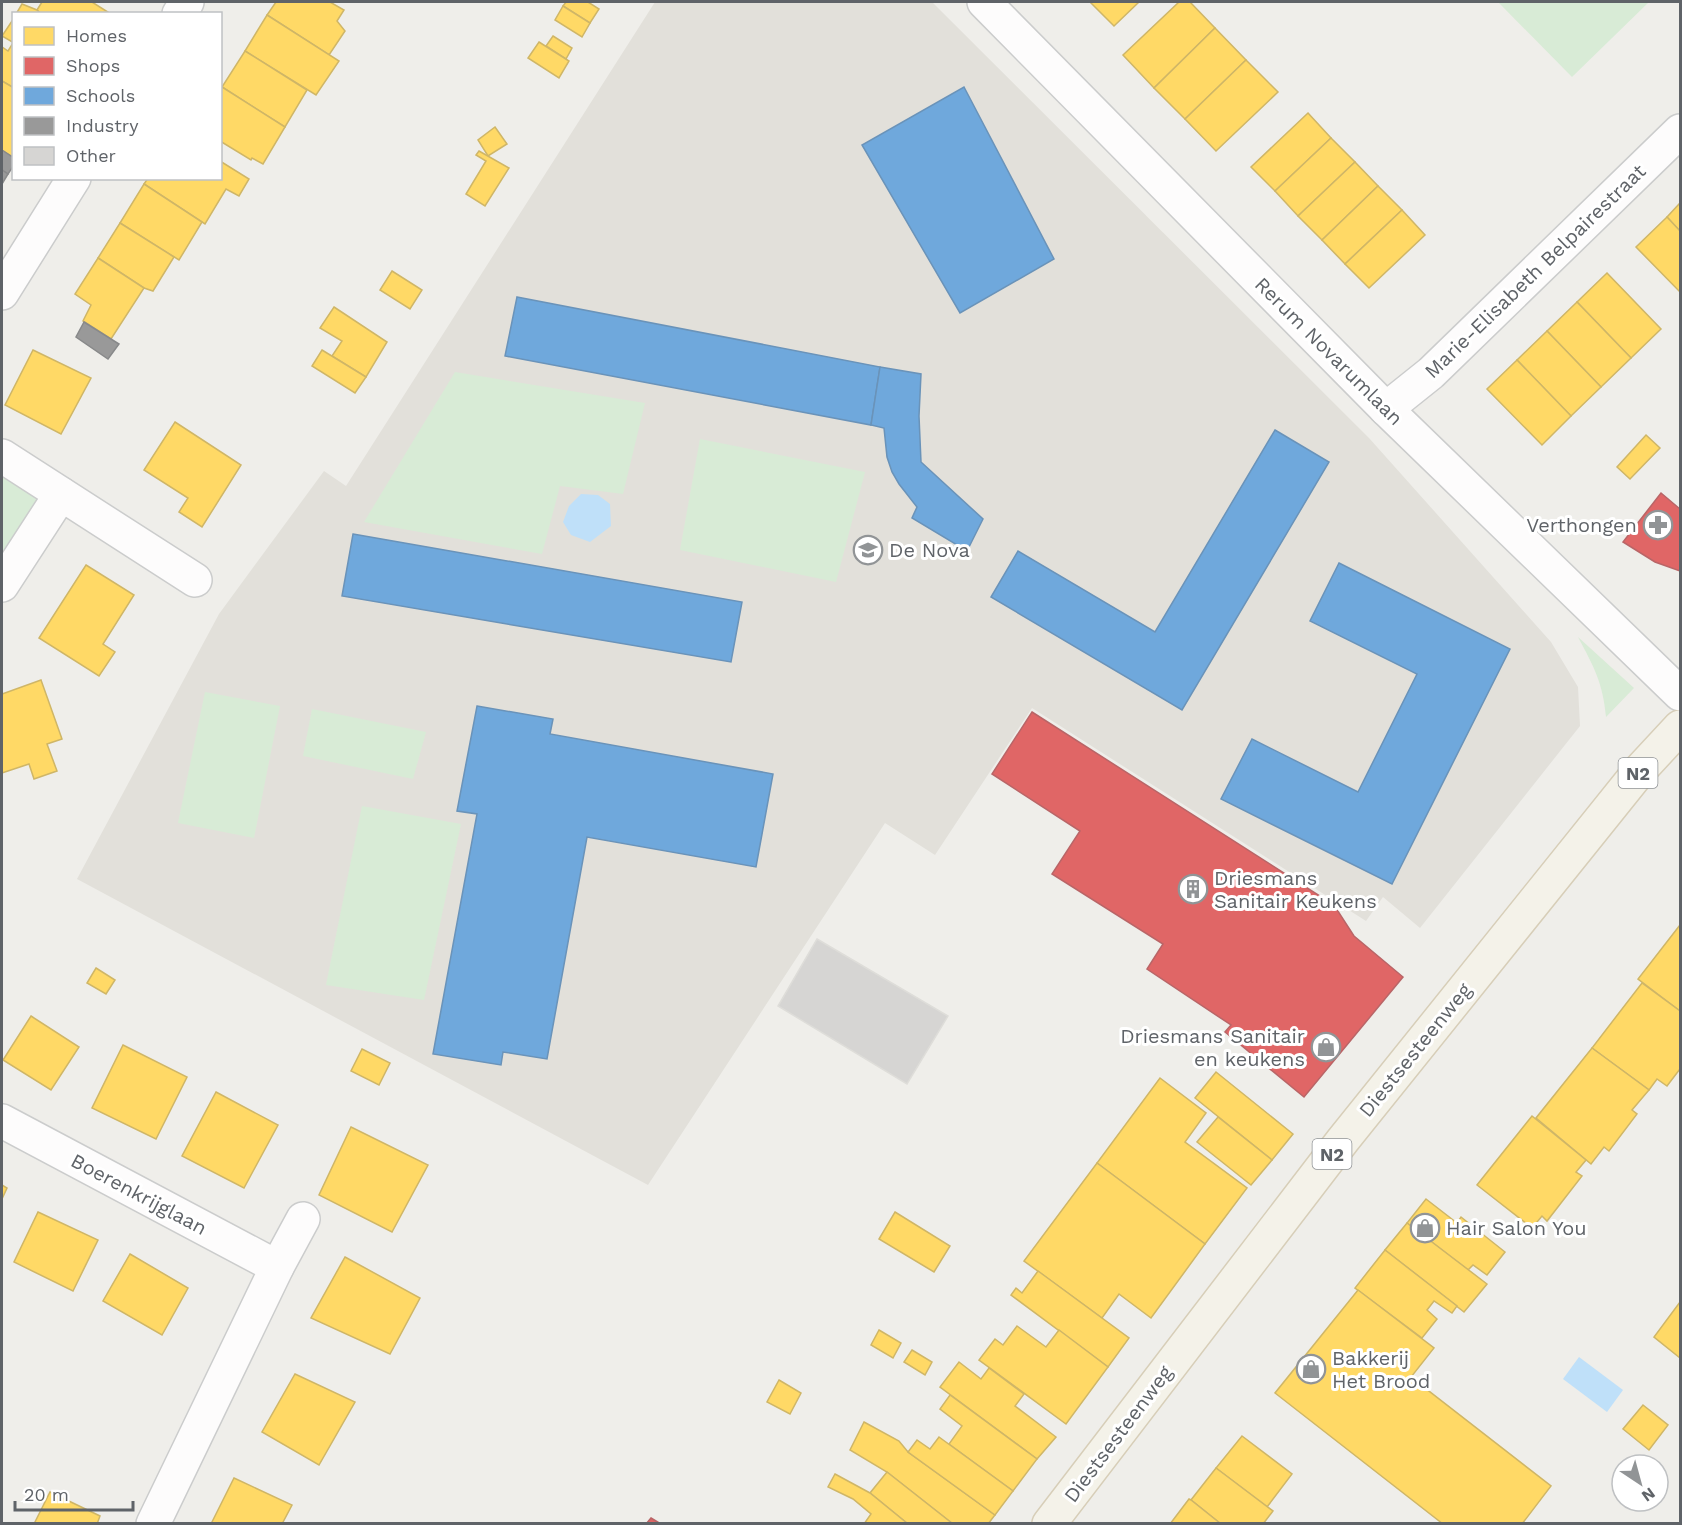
<svg xmlns="http://www.w3.org/2000/svg" width="1682" height="1525" font-family="'Work Sans',sans-serif">
  <style>
    .education { fill: #e2e0da }
    .green { fill: #d8ebd6 }
    .water { fill: #bfe0f9 }
    .homes { fill: #ffd966; stroke: #cfb667; stroke-width: 1.5 }
    .shops { fill: #e06666; stroke: #b96567; stroke-width: 1.5 }
    .schools { fill: #6fa8dc; stroke: #6a93b9; stroke-width: 1.5 }
    .industry { fill: #999; stroke: #88898a; stroke-width: 1.5 }
    .building { fill: #d6d5d3; stroke: #deddd9; stroke-width: 1.5 }
    .lines { fill: none; stroke-linecap: round; stroke-linejoin: round }
    .street-casing { stroke: #cbcccc; stroke-width: 36 }
    .primary-casing { stroke: #d7ceb8; stroke-width: 36 }
    .street { stroke: #fdfcfc; stroke-width: 33 }
    .primary { stroke: #f4f2e9; stroke-width: 33 }
    .labels { text-anchor: middle; dominant-baseline: central; stroke-width: 6; stroke-linejoin: round; paint-order: stroke }
    .shield { fill: #fff; stroke: #8f9295; stroke-width: 1.5 }
    .shield-label { font-size: 18px; font-weight: bold; fill: #5f6368 }
    .street-label { font-size: 20px; fill: #5f6368; stroke: #fff }
    .poi-label { font-size: 20px; fill: #5f6368; stroke: #fff; text-anchor: start }
  </style>
  <rect width="100%" height="100%" fill="#efeeea"/>
  <path class="education" d="M655,2h277l437,436 182,204 27,45 2,39 -160,202 -37,-31 -17,24 -334,-213 -97,147 -50,-32 -237,362 -571,-306 142,-265 105,-143 22,15z"/>
  <g class="green">
    <path d="M1498,2h151l-77,75z"/>
    <path d="M455,372l190,31 -22,91 -63,-8 -18,68 -178,-32z"/>
    <path d="M700,439l165,33 -29,110 -156,-32z"/>
    <path d="M2,456l59,38 -59,91z"/>
    <path d="M1578,637l56,51 -28,29c-3,-34 -12,-50 -28,-80z"/>
    <path d="M205,692l75,14 -26,132 -76,-15z"/>
    <path d="M312,709l114,23 -13,47 -110,-23z"/>
    <path d="M362,806l99,18 -37,176 -98,-15z"/>
  </g>
  <g class="water">
    <path d="M581,494l17,1 12,9 1,22 -21,16 -19,-7 -8,-13 6,-16z"/>
    <path d="M1579,1357l44,33 -16,22 -44,-33z"/>
  </g>
  <g class="homes">
    <path d="M42,2h50l19,12h-70l-4,-4z"/>
    <path d="M276,2h54l14,8 -7,11 8,10 -16,24 -62,-40z"/>
    <path d="M566,2h22l11,7 -9,14 -27,-17z"/>
    <path d="M1090,2h49l-25,24z"/>
    <path d="M1179,2h11l25,26 -61,60 -31,-33z"/>
    <path d="M22,4l15,6 4,4h-25z"/>
    <path d="M563,6l27,17 -8,14 -27,-17z"/>
    <path d="M267,15l72,46 -23,34 -71,-44z"/>
    <path d="M14,18v25l-12,-7z"/>
    <path d="M1215,28l31,32 -61,59 -31,-31z"/>
    <path d="M553,36l19,12 -6,11 -20,-13z"/>
    <path d="M539,42l30,19 -10,17 -31,-20z"/>
    <path d="M13,43h1v45l-12,-7v-34l6,4z"/>
    <path d="M245,51l62,39 -22,37 -63,-40z"/>
    <path d="M1246,60l32,32 -62,59 -31,-32z"/>
    <path d="M2,81l12,7v70l-12,-8z"/>
    <path d="M222,87l63,40 -22,37 -11,-6 -1,2 -31,-19v-51z"/>
    <path d="M1308,113l23,25 -56,53 -24,-24z"/>
    <path d="M495,127l12,17 -19,12 -10,-16z"/>
    <path d="M1331,138l24,24 -57,54 -23,-25z"/>
    <path d="M479,151l30,17 -24,38 -19,-12 20,-33 -10,-6z"/>
    <path d="M220,161l29,18 -10,17 -13,-7 -21,35 -61,-40 4,-6h72z"/>
    <path d="M1355,162l23,24 -56,54 -24,-24z"/>
    <path d="M144,184l58,38 -23,38 -59,-37z"/>
    <path d="M1378,186l24,24 -57,54 -23,-24z"/>
    <path d="M1680,203v28l-13,-14z"/>
    <path d="M1402,210l23,25 -56,53 -24,-24z"/>
    <path d="M1667,217l13,14v61l-44,-45z"/>
    <path d="M120,223l54,34 -21,34 -9,-3 -46,-30z"/>
    <path d="M98,258l46,30 -33,51 -28,-18 8,-16 -16,-11z"/>
    <path d="M392,271l30,19 -12,19 -30,-19z"/>
    <path d="M1607,273l54,56 -30,29 -54,-56z"/>
    <path d="M1577,302l54,56 -30,29 -54,-56z"/>
    <path d="M334,307l53,35 -21,35 -34,-21 10,-15 -22,-13z"/>
    <path d="M1547,331l54,56 -30,29 -54,-56z"/>
    <path d="M33,350l58,28 -30,56 -56,-29z"/>
    <path d="M322,350l44,27 -11,16 -43,-27z"/>
    <path d="M1517,360l54,56 -29,29 -55,-56z"/>
    <path d="M175,422l66,43 -39,62 -23,-15 9,-14 -44,-28z"/>
    <path d="M1646,435l14,13 -30,31 -13,-12z"/>
    <path d="M86,565l48,30 -31,49 12,8 -16,24 -60,-38z"/>
    <path d="M41,680l21,59 -15,5 10,27 -23,8 -5,-15 -27,9v-79z"/>
    <path d="M1680,925v86l-42,-32z"/>
    <path d="M96,968l19,12 -9,14 -19,-11z"/>
    <path d="M1642,983l38,28v58l-13,17 -10,-7 -8,11 -57,-42z"/>
    <path d="M31,1016l48,31 -28,43 -48,-30z"/>
    <path d="M123,1045l64,32 -31,62 -64,-31z"/>
    <path d="M1592,1048l57,42 -17,20 5,4 -28,37 -5,-4 -13,17 -55,-46z"/>
    <path d="M362,1049l28,14 -11,22 -28,-14z"/>
    <path d="M1216,1072l77,62 -21,26 -77,-62z"/>
    <path d="M1160,1078l46,35 -21,29 62,46 -42,56 -108,-81z"/>
    <path d="M216,1092l62,33 -34,63 -62,-32z"/>
    <path d="M1532,1116l54,44 -10,12 6,4 -35,45 -5,-5 -10,12 -55,-43z"/>
    <path d="M1218,1117l54,43 -21,25 -54,-43z"/>
    <path d="M351,1127l77,38 -36,67 -73,-37z"/>
    <path d="M1097,1163l108,81 -54,74 -32,-24 -17,24 -78,-57z"/>
    <path d="M2,1185l5,3 -5,11z"/>
    <path d="M1426,1199l31,24 4,-6 44,35 -18,23 -14,-10 -5,5 -61,-47z"/>
    <path d="M38,1212l60,28 -25,51 -59,-29z"/>
    <path d="M895,1212l55,34 -16,26 -55,-33z"/>
    <path d="M1407,1223l80,61 -23,28 -79,-62z"/>
    <path d="M1385,1250l72,56 -5,7 -18,-12 -7,9 10,9 -15,19 -67,-50z"/>
    <path d="M130,1254l58,34 -26,47 -59,-34z"/>
    <path d="M345,1257l75,41 -30,56 -79,-36z"/>
    <path d="M1038,1271l91,67 -21,29 -97,-72 5,-7 6,5z"/>
    <path d="M1358,1290l76,58 -23,29 140,109 -29,38h-79l-168,-131z"/>
    <path d="M1680,1302v56l-26,-21z"/>
    <path d="M1017,1326l29,21 13,-17 49,37 -42,57 -87,-64 16,-21 8,6z"/>
    <path d="M879,1330l22,13 -8,15 -22,-13z"/>
    <path d="M912,1350l20,12 -7,13 -21,-13z"/>
    <path d="M959,1362l22,17 8,-11 35,26 -9,12 41,31 -19,22 -97,-72z"/>
    <path d="M295,1374l60,28 -36,63 -57,-33z"/>
    <path d="M779,1380l22,13 -11,21 -23,-12z"/>
    <path d="M950,1395l87,64 -24,32 -64,-47 13,-18 -22,-17z"/>
    <path d="M1643,1405l25,20 -19,25 -26,-21z"/>
    <path d="M864,1422l35,19 9,11 87,63 -7,9h-35l-66,-52 -37,-22z"/>
    <path d="M1242,1436l50,38 -25,33 -51,-39z"/>
    <path d="M939,1437l74,54 -18,24 -87,-63 9,-12 13,9z"/>
    <path d="M1216,1468l57,43 -10,13h-42l-30,-24z"/>
    <path d="M887,1472l66,52h-45l-38,-31z"/>
    <path d="M835,1474l35,19 38,31h-44l7,-10 -18,-15 -25,-12z"/>
    <path d="M234,1478l58,27 -10,19h-71z"/>
    <path d="M50,1492l50,24 -3,8h-63z"/>
    <path d="M1189,1499l2,1 30,24h-51z"/>
  </g>
  <g class="shops">
    <path d="M1661,493l19,16v62l-25,-9 -32,-20z"/>
    <path d="M1032,712l302,193 20,31 49,41 -99,120 -79,-65 6,-7 -84,-56 16,-25 -111,-70 28,-43 -88,-57z"/>
    <path d="M651,1518l10,6h-15z"/>
  </g>
  <g class="schools">
    <path d="M964,87l90,172 -94,54 -98,-168z"/>
    <path d="M517,297l363,70 -9,58 -366,-69z"/>
    <path d="M880,367l41,7 -2,42 2,46 62,57 -16,32 -55,-33 5,-11 -18,-23 -7,-12 -5,-15 -3,-29 -13,-3z"/>
    <path d="M1275,430l54,32 -147,248 -191,-113 27,-46 137,81z"/>
    <path d="M353,534l389,68 -11,60 -389,-66z"/>
    <path d="M1339,563l171,86 -118,235 -171,-85 31,-60 106,53 59,-118 -107,-53z"/>
    <path d="M477,706l76,13 -3,15 223,40 -17,93 -169,-30 -40,222 -44,-7 -2,13 -68,-11 44,-240 -20,-3z"/>
  </g>
  <g class="industry">
    <path d="M2,150l12,8v7l-6,9 -6,-4z"/>
    <path d="M2,170l6,4 -6,10z"/>
    <path d="M84,322l35,22 -11,15 -32,-22z"/>
  </g>
  <path class="building" d="M817,939l131,77 -41,68 -129,-78z"/>
  <g class="lines">
    <g class="street-casing">
      <g id="street">
        <path d="M984,2l402,407 294,285"/>
        <path d="M179,14l8,-12"/>
        <path d="M2,293l72,-115"/>
        <path d="M1386,409l45,-36 249,-242"/>
        <path d="M2,456l193,124"/>
        <path d="M2,585l59,-91"/>
        <path d="M2,1121l275,146 -124,257"/>
        <path d="M277,1267l26,-48"/>
      </g>
    </g>
    <g class="primary-casing">
      <path id="primary" d="M1049,1524l294,-384 298,-371 39,-42"/>
    </g>
    <use href="#street" class="street"/>
    <use href="#primary" class="primary"/>
  </g>
  <defs>
    <g id="pharmacy-ring" transform="scale(1.5)"><circle r="9.5" fill="#fff" stroke="#919496" stroke-width="1.5"/><path d="M-2-6h4v4h4v4h-4v4h-4v-4h-4v-4h4Z" fill="#919496"/></g>
    <g id="school-ring" transform="scale(1.5)"><circle r="9.5" fill="#fff" stroke="#919496" stroke-width="1.5"/><path d="M0-5L7-2L0 1L-7-2ZM-4 1L0 2.5L4 1V4Q0 6-4 4Z" fill="#919496"/></g>
    <g id="building-ring" transform="scale(1.5)"><circle r="9.5" fill="#fff" stroke="#919496" stroke-width="1.5"/><path d="M-4-6H4V6H1V3H-1V6H-4ZM-2.5-4.3h1.7v1.8h-1.7ZM.8-4.3h1.7v1.8H.8ZM-2.5-1h1.7V.8h-1.7ZM.8-1h1.7V.8H.8Z" fill="#919496"/></g>
    <g id="shop-ring" transform="scale(1.5)"><circle r="9.5" fill="#fff" stroke="#919496" stroke-width="1.5"/><path d="M-5-2.5h2.3a2.7 3.5 0 0 1 5.4 0H5L5.5 6h-11ZM-1.5-2.5h3a1.5 2.3 0 0 0-3 0Z" fill="#919496"/></g>
  </defs>
  <g fill-rule="evenodd">
    <use href="#pharmacy-ring" x="1658" y="525"/>
    <use href="#school-ring" x="868" y="550"/>
    <use href="#building-ring" x="1193" y="889"/>
    <use href="#shop-ring" x="1326" y="1047"/>
    <use href="#shop-ring" x="1425" y="1228"/>
    <use href="#shop-ring" x="1311" y="1369"/>
  </g>
  <g class="labels">
    <g class="shield">
      <rect x="1618.5" y="758" width="39" height="30" rx="4.5"/>
      <rect x="1312.5" y="1139" width="39" height="30" rx="4.5"/>
    </g>
    <g class="shield-label">
      <text x="1638" y="773">N2</text>
      <text x="1332" y="1154">N2</text>
    </g>
    <g class="street-label">
      <text transform="translate(1535 271) rotate(-44)">Marie-Elisabeth Belpairestraat</text>
      <text transform="translate(1329 351) rotate(45)">Rerum Novarumlaan</text>
      <text transform="translate(1415 1050) rotate(-51)">Diestsesteenweg</text>
      <text transform="translate(139 1194) rotate(28)">Boerenkrijglaan</text>
      <text transform="translate(1118 1434) rotate(-53)">Diestsesteenweg</text>
    </g>
    <g class="poi-label">
      <text x="1637" y="525" text-anchor="end">Verthongen</text>
      <text x="889" y="550">De Nova</text>
      <text x="1214" y="878">Driesmans<tspan x="1214" dy="23">Sanitair Keukens</tspan></text>
      <text x="1305" y="1036" text-anchor="end">Driesmans Sanitair<tspan x="1305" dy="23">en keukens</tspan></text>
      <text x="1446" y="1228">Hair Salon You</text>
      <text x="1332" y="1358">Bakkerij<tspan x="1332" dy="23">Het Brood</tspan></text>
    </g>
  </g>
  <rect width="1682" height="1525" fill="none" stroke="#5f6368" stroke-width="6"/>
  <rect x="12" y="12" width="210" height="168" fill="#ffffff" stroke="#bfc1c3" stroke-width="1.5"/>
  <rect x="24" y="27" width="30" height="18" fill="#ffd966" stroke="#bfc1c3" stroke-width="1.5"/>
  <text x="66" y="42" font-size="18" fill="#5f6368">Homes</text>
  <rect x="24" y="57" width="30" height="18" fill="#e06666" stroke="#bfc1c3" stroke-width="1.5"/>
  <text x="66" y="72" font-size="18" fill="#5f6368">Shops</text>
  <rect x="24" y="87" width="30" height="18" fill="#6fa8dc" stroke="#bfc1c3" stroke-width="1.5"/>
  <text x="66" y="102" font-size="18" fill="#5f6368">Schools</text>
  <rect x="24" y="117" width="30" height="18" fill="#999999" stroke="#bfc1c3" stroke-width="1.5"/>
  <text x="66" y="132" font-size="18" fill="#5f6368">Industry</text>
  <rect x="24" y="147" width="30" height="18" fill="#d6d5d3" stroke="#bfc1c3" stroke-width="1.5"/>
  <text x="66" y="162" font-size="18" fill="#5f6368">Other</text>
  <g transform="translate(1640 1483) rotate(144)"><circle r="28" fill="#ffffff" stroke="#bfc1c3" stroke-width="1.5"/>
  <path d="M0-4.5L10 22L0 15L-10 22Z" fill="#919496"/>
  <text y="-9" font-size="16" font-weight="bold" text-anchor="middle" fill="#5f6368">N</text>
  </g>
  <path d="M15 1501v9h118v-9" fill="none" stroke="#5f6368" stroke-width="3"/>
  <text x="24" y="1501" font-size="18" fill="#5f6368" stroke="#ffffff" stroke-width="4.5" paint-order="stroke">20 m</text>
</svg>
